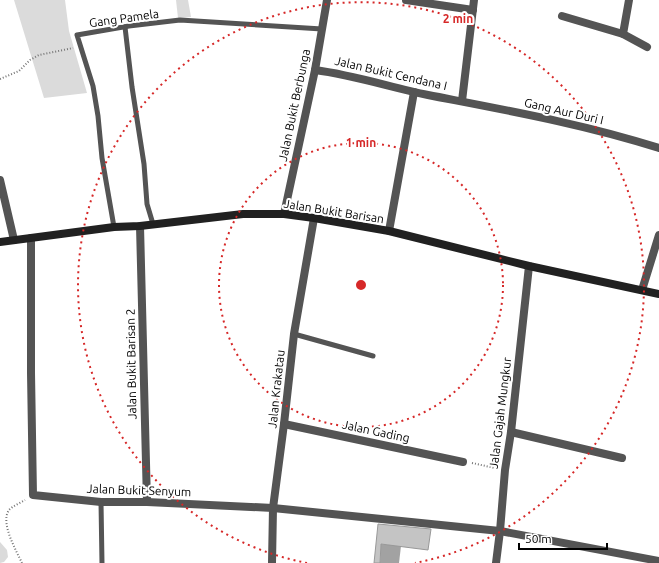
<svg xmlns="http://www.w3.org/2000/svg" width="659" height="563" font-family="Ubuntu,sans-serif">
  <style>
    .green { fill: #dbdbdb }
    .water { fill: #a2a2a2 }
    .building { fill: #c4c4c4; stroke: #989898 }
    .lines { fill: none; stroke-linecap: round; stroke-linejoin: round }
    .path { stroke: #767676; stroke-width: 2; stroke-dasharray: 1 2; stroke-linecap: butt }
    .service { stroke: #545454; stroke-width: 5 }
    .minor { stroke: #545454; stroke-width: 8 }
    .tertiary { stroke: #545454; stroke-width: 8 }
    .secondary { stroke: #212121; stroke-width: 8 }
    .ring { fill: none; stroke: #d62828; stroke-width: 2; stroke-dasharray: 2 4 }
    .labels { text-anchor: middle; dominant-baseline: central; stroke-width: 4; stroke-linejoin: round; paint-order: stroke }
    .street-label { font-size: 12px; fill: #000; stroke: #fff }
    .centre { fill: #d62828; stroke: #fff; stroke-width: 2 }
    .ring-label { font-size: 12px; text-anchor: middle; font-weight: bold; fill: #d62828; stroke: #fff; stroke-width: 4; stroke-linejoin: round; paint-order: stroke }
  </style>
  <rect width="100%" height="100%" fill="#fff"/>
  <g class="green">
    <path d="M14,0h51l4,31 18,62 -43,5z"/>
    <path d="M176,0h12l3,17 -13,1z"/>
    <path d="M0,542l7,8 1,7 -4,5 -4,1z"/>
  </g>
  <path class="water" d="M381,544l20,2 -2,17h-19z"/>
  <path class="building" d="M378,524l53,5 -3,21 -47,-6 -1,19h-6z"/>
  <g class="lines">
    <g class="path">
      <path d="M0,79l19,-8 11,-11 9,-5 34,-7"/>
      <path d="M472,463l23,5"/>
      <path d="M22,563c-6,-13 -22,-40 -13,-53 4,-4 11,-7 16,-10"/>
    </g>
    <g class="service">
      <path d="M125,27l7,60 12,77 3,40 6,20"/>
      <path d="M114,227l-12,-69 -4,-42 -5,-30 -16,-51 52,-9 51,-6 142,9"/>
      <path d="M294,334l79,22"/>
      <path d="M101,502l1,61"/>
    </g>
    <g class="minor">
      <path d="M406,0l67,10"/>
      <path d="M629,0l-6,34 24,13"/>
      <path d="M562,16l61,18"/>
      <path d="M315,70c38,5 75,17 113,25 77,15 156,29 231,53"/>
      <path d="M462,101l12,-101"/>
      <path d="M0,180l14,60"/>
      <path d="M284,214l31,-144 12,-70"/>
      <path d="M140,226l7,276"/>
      <path d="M389,231l25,-139"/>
      <path d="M31,238v135l2,122 68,7h46l126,6 227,23 159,30"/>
      <path d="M284,424l179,38"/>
      <path d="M511,432l111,26"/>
      <path d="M272,563l1,-55 11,-84 10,-90 20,-116"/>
      <path d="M496,563l4,-32 5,-61 6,-38 18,-166"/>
    </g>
    <path class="tertiary" d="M642,290l17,-55"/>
    <path class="secondary" d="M0,242l114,-15 26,-1 103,-12h41l30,4 75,13 140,35 130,28"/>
  </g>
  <g class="ring">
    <circle cx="361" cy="285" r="142"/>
    <path d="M307 563A283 283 0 1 1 415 563"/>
  </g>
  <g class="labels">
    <g class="street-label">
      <text transform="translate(124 18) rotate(-8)">Gang Pamela</text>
      <text transform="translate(391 73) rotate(13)">Jalan Bukit Cendana I</text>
      <text transform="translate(294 105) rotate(-78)">Jalan Bukit Berbunga</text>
      <text transform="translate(564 111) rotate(13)">Gang Aur Duri I</text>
      <text transform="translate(334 211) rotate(9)">Jalan Bukit Barisan</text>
      <text transform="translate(131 364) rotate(-91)">Jalan Bukit Barisan 2</text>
      <text transform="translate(276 389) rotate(-84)">Jalan Krakatau</text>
      <text transform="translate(500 413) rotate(-83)">Jalan Gajah Mungkur</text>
      <text transform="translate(376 431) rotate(12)">Jalan Gading</text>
      <text transform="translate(139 490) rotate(2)">Jalan Bukit Senyum</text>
    </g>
  </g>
  <circle cx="361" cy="285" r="6" class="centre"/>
  <g class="ring-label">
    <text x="458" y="23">2 min</text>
    <text x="361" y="147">1 min</text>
  </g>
  <path d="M519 543v6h88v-6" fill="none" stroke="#000000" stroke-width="2"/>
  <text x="525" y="543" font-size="12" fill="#000000" stroke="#ffffff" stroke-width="3" paint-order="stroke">50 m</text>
</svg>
